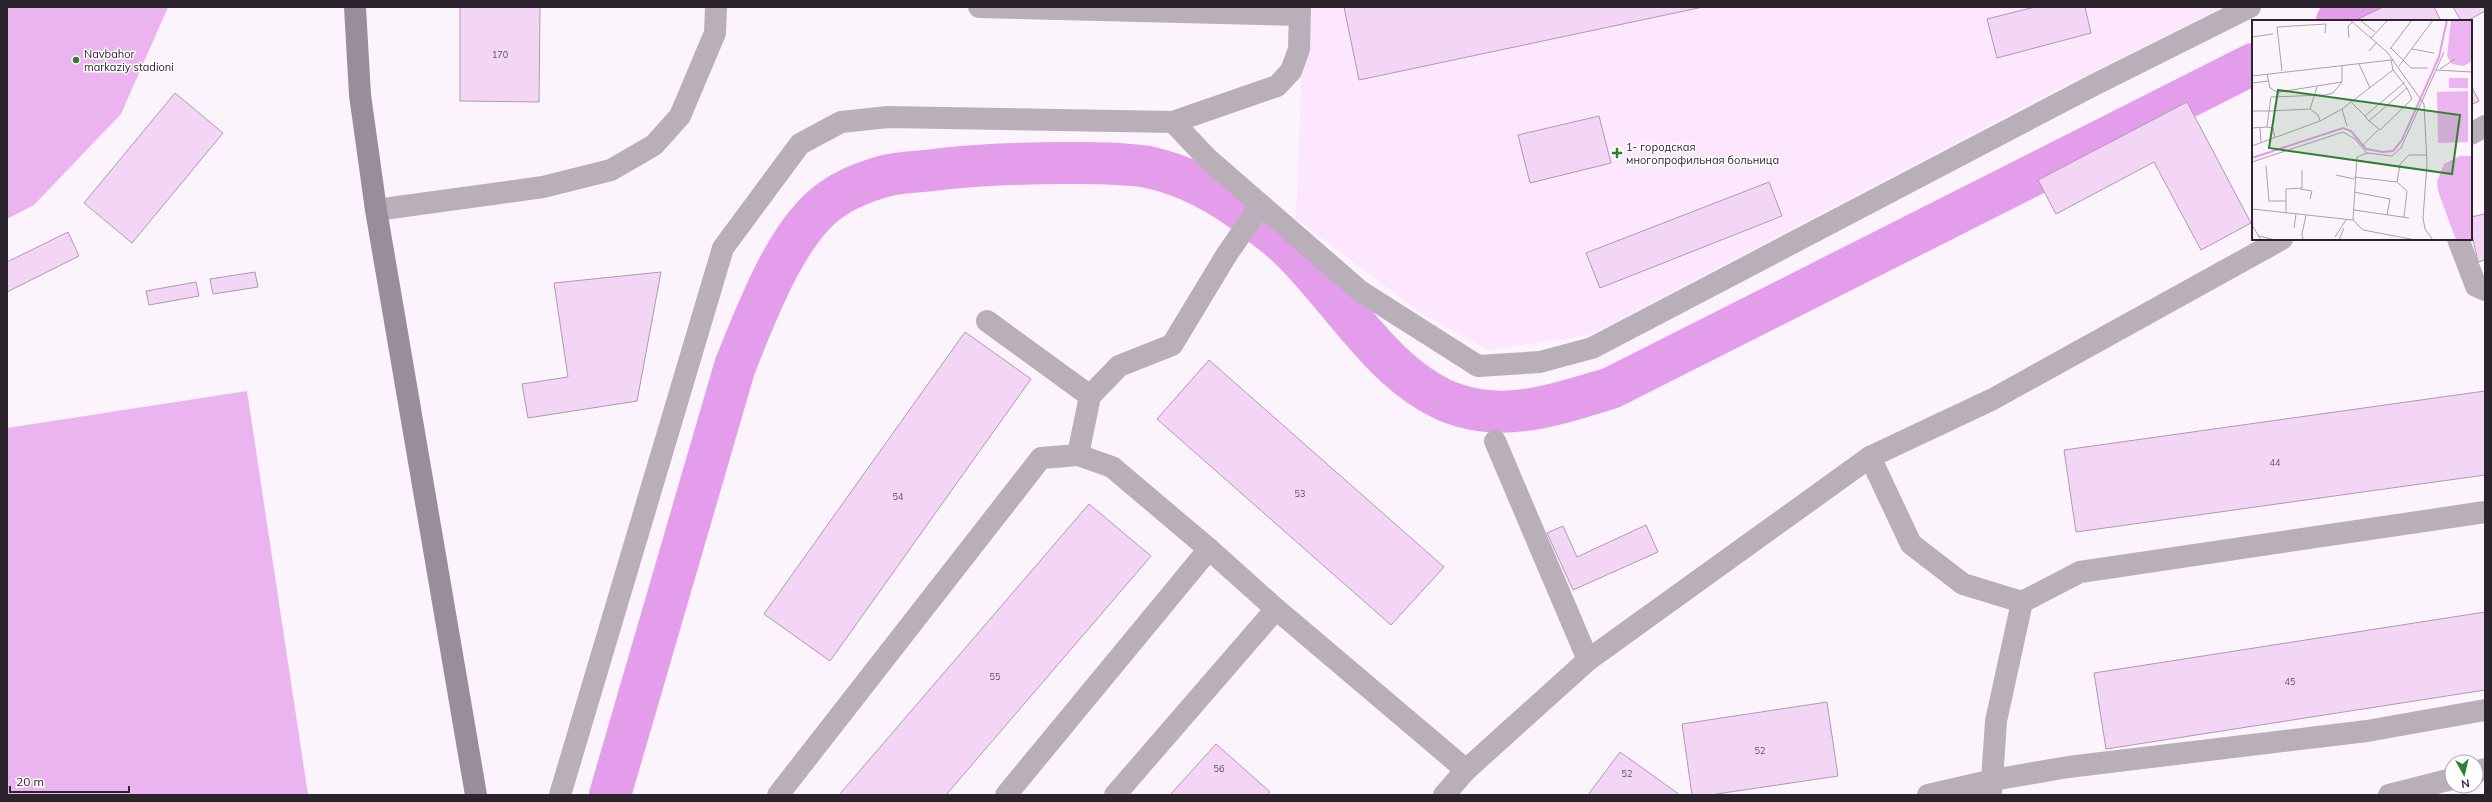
<svg xmlns="http://www.w3.org/2000/svg" width="2492" height="802" font-family="Mulish,sans-serif">
  <style>
    .built { fill: #fce7fe }
    .green { fill: #ebb4f1 }
    .lines { fill: none; stroke-linecap: round; stroke-linejoin: round }
    .canal { stroke: #e39dea; stroke-width: 42 }
    .building { fill: #f3d6f5; stroke: #ae9aaf }
    .lane { stroke: #b8afb9; stroke-width: 22 }
    .street { stroke: #b8afb9; stroke-width: 22 }
    .secondary { stroke: #9a8d9b; stroke-width: 22 }
    .poi-dot { fill: #2e822f; stroke: #fff; stroke-width: 1.5 }
    .labels { text-anchor: middle; dominant-baseline: central; stroke-width: 3; stroke-linejoin: round; paint-order: stroke }
    .number-label { font-size: 9px; fill: #5d505e }
    .poi-label { font-size: 11px; fill: #2b242c; stroke: #fff; text-anchor: start }
    .inset-river { fill: none; stroke: #e39dea; stroke-width: 2 }
    .inset-road { fill: none; stroke: #a8a1a9; stroke-width: 1 }
    .view { fill: #2e822f; fill-opacity: 0.15; stroke: #2e822f; stroke-width: 2 }
    .inset-edge { fill: none; stroke: #2b242c; stroke-width: 2 }
  </style>
  <rect width="100%" height="100%" fill="#fcf4fd"/>
  <path class="built" d="M1304,7h918l-162,81 -470,247 -102,15 -66,-36 -126,-95z"/>
  <g class="green">
    <path d="M7,7h161l-47,107 -87,91 -27,14z"/>
    <path d="M247,391l61,404h-301v-367z"/>
  </g>
  <g class="lines">
    <g class="canal">
      <path d="M2337,21l28,-14"/>
      <path d="M610,795l125,-429c20,-49 51,-135 96,-166 15,-11 36,-19 54,-24 15,-4 33,-4 48,-6 47,-6 93,-7 140,-7 25,0 51,0 75,4 37,8 71,26 101,49 13,10 27,19 38,30 52,48 94,128 162,156 55,22 109,2 162,-14l642,-324"/>
    </g>
  </g>
  <g class="building">
    <path d="M460,7h80l-1,95 -79,-1z"/>
    <path d="M1344,7h359l-344,73z"/>
    <path d="M2035,7h50l6,26 -94,25 -10,-39z"/>
    <path d="M2383,7h51l7,14h-87z"/>
    <path d="M2453,7h32v4l-18,10h-6z"/>
    <path d="M2471,85l8,16 -8,4z"/>
    <path d="M175,93l48,40 -91,110 -48,-40z"/>
    <path d="M2187,102l64,121 -50,27 -47,-88 -98,52 -18,-34z"/>
    <path d="M1599,116l12,47 -81,20 -12,-48z"/>
    <path d="M1769,182l13,34 -182,72 -14,-35z"/>
    <path d="M2485,214v46l-7,2 -7,-32v-13z"/>
    <path d="M68,232l11,24 -72,36v-30z"/>
    <path d="M255,272l3,15 -45,7 -3,-15z"/>
    <path d="M661,272l-24,129 -109,17 -6,-34 46,-7 -14,-94z"/>
    <path d="M196,282l3,14 -50,9 -3,-14z"/>
    <path d="M965,332l66,47 -201,282 -66,-47z"/>
    <path d="M1209,360l235,207 -53,58 -234,-206z"/>
    <path d="M2485,391v84l-409,57 -12,-82z"/>
    <path d="M1089,504l62,52 -205,239h-107z"/>
    <path d="M1646,525l12,27 -85,38 -26,-57 16,-7 14,31z"/>
    <path d="M2485,612v78l-379,59 -12,-76z"/>
    <path d="M1827,702l11,74 -128,19h-18l-10,-71z"/>
    <path d="M1216,744l54,48 -3,3h-97z"/>
    <path d="M1620,752l60,43h-92z"/>
  </g>
  <g class="lines">
    <g class="lane">
      <path d="M979,7l320,8"/>
      <path d="M376,210l167,-23 68,-17 43,-25 26,-29 35,-83 1,-26"/>
      <path d="M2458,239l18,47 9,4"/>
      <path d="M987,321l103,75"/>
      <path d="M1495,441l93,219"/>
      <path d="M1078,455l12,-59 29,-30 53,-21 55,-91 34,-49"/>
      <path d="M1870,457l41,87 52,40 59,18"/>
      <path d="M2476,772l9,-3"/>
      <path d="M778,795l263,-337 37,-3 34,12 97,82"/>
      <path d="M1006,795l203,-246 67,60"/>
      <path d="M1115,795l161,-186 190,161"/>
      <path d="M1928,795l65,-15 75,-13 299,-36 118,-21"/>
      <path d="M1991,795l5,-74 26,-119 58,-30 405,-60"/>
      <path d="M2389,795l63,-16"/>
    </g>
    <g class="street">
      <path d="M1173,122l34,36 153,133 118,75 62,-4 52,-14 500,-262 158,-79"/>
      <path d="M2471,134l14,-8"/>
      <path d="M560,795l163,-547 77,-104 41,-22 47,-5 285,5 104,-36 14,-15 8,-22 1,-42"/>
      <path d="M1444,795l22,-25 122,-110 282,-203 123,-58 289,-160"/>
    </g>
    <path class="secondary" d="M355,7l5,88 16,115 100,585"/>
  </g>
  <g class="poi-dot">
    <circle cx="76" cy="60" r="4"/>
    <path d="M1615 147h4v4h4v4h-4v4h-4v-4h-4v-4h4z"/>
  </g>
  <g class="labels">
    <g class="number-label">
      <text x="500" y="54">170</text>
      <text x="2275" y="462">44</text>
      <text x="1300" y="493">53</text>
      <text x="898" y="496">54</text>
      <text x="995" y="676">55</text>
      <text x="2290" y="681">45</text>
      <text x="1760" y="750">52</text>
      <text x="1219" y="768">56</text>
      <text x="1627" y="773">52</text>
    </g>
    <g class="poi-label">
      <text x="84" y="54">Navbahor<tspan x="84" dy="13">markaziy stadioni</tspan></text>
      <text x="1626" y="147">1- городская<tspan x="1626" dy="13">многопрофильная больница</tspan></text>
    </g>
  </g>
  <g transform="translate(2252 20)">
    <rect width="220" height="220" fill="#fcf4fd"/>
    <path d="M199,0h21v41l-8,5 -12,-2 -5,-8zM197,58h19v10h-19zM216,71v51l-30,1 -1,-51zM208,136h12v84h-16l-18,-49 -1,-10 7,-17z" fill="#ebb4f1"/>
    <path class="inset-river" d="M0,138l91,-30 8,3 15,18 17,3 10,-1 9,-11 37,-83 8,-37"/>
    <path class="inset-road" d="M98,0l37,32 37,52 3,59 -4,55 2,11 8,11M108,0l15,12M0,17l21,-3M97,18l-1,-12 5,-4M119,18l17,-18M139,28l20,20h17M138,29l22,-29M160,29l22,4M117,31l8,-9M107,44l11,24M147,46l34,-46M188,49l15,-10M184,50l36,2M30,51l-5,-44 49,-3 -1,9M15,54l3,14 7,4M0,56l139,-16M0,63l17,-2M25,76l2,-4 63,-10v-16M100,83l13,13 40,-34M58,89l8,6 2,6M90,89l5,17M0,91h17l2,-14 54,-2 8,-2 9,-11M113,96l4,5 38,-33 -14,-18M117,101l11,9 32,-31 -5,-11M15,107l6,1 2,10M0,108l15,-1 2,-16 41,-2 7,-22M8,108l1,15M0,126l68,-25 22,-12 51,-39 -2,-10h3M110,126l16,-16M105,140l42,7M0,142l91,-30 12,7 12,14M14,146l3,35h17M84,155l18,4M102,157l43,5M48,169l12,2 -2,8M102,172l36,7 -3,16M0,189l101,11 10,10 53,10M102,190l55,8M34,193v-24l16,-1v-18M152,197l3,-26 -10,-9 3,-18 9,-9h18M101,200l4,-63 10,-4 25,3 9,-8 43,-96M0,205l9,15M42,208l2,-14M7,216l16,4M83,217l11,-17M51,220l-1,-6 4,-19M87,220l5,-12"/>
    <path class="view" d="M26,70l182,25 -8,59 -183,-26z"/>
    <rect width="220" height="220" class="inset-edge"/>
  </g>
  <rect width="2492" height="802" fill="none" stroke="#2b242c" stroke-width="16"/>
  <g transform="translate(2464 774) rotate(172)"><circle r="19" fill="#ffffff" stroke="#aaa7ab"/>
  <path d="M0-3L7 15L0 10L-7 15Z" fill="#2e822f"/>
  <text y="-6" font-size="11" font-weight="bold" text-anchor="middle" fill="#2b242c">N</text>
  </g>
  <path d="M10 786v6h119v-6" fill="none" stroke="#2b242c" stroke-width="2"/>
  <text x="16" y="786" font-size="12" fill="#2b242c" stroke="#ffffff" stroke-width="3" paint-order="stroke">20 m</text>
</svg>
